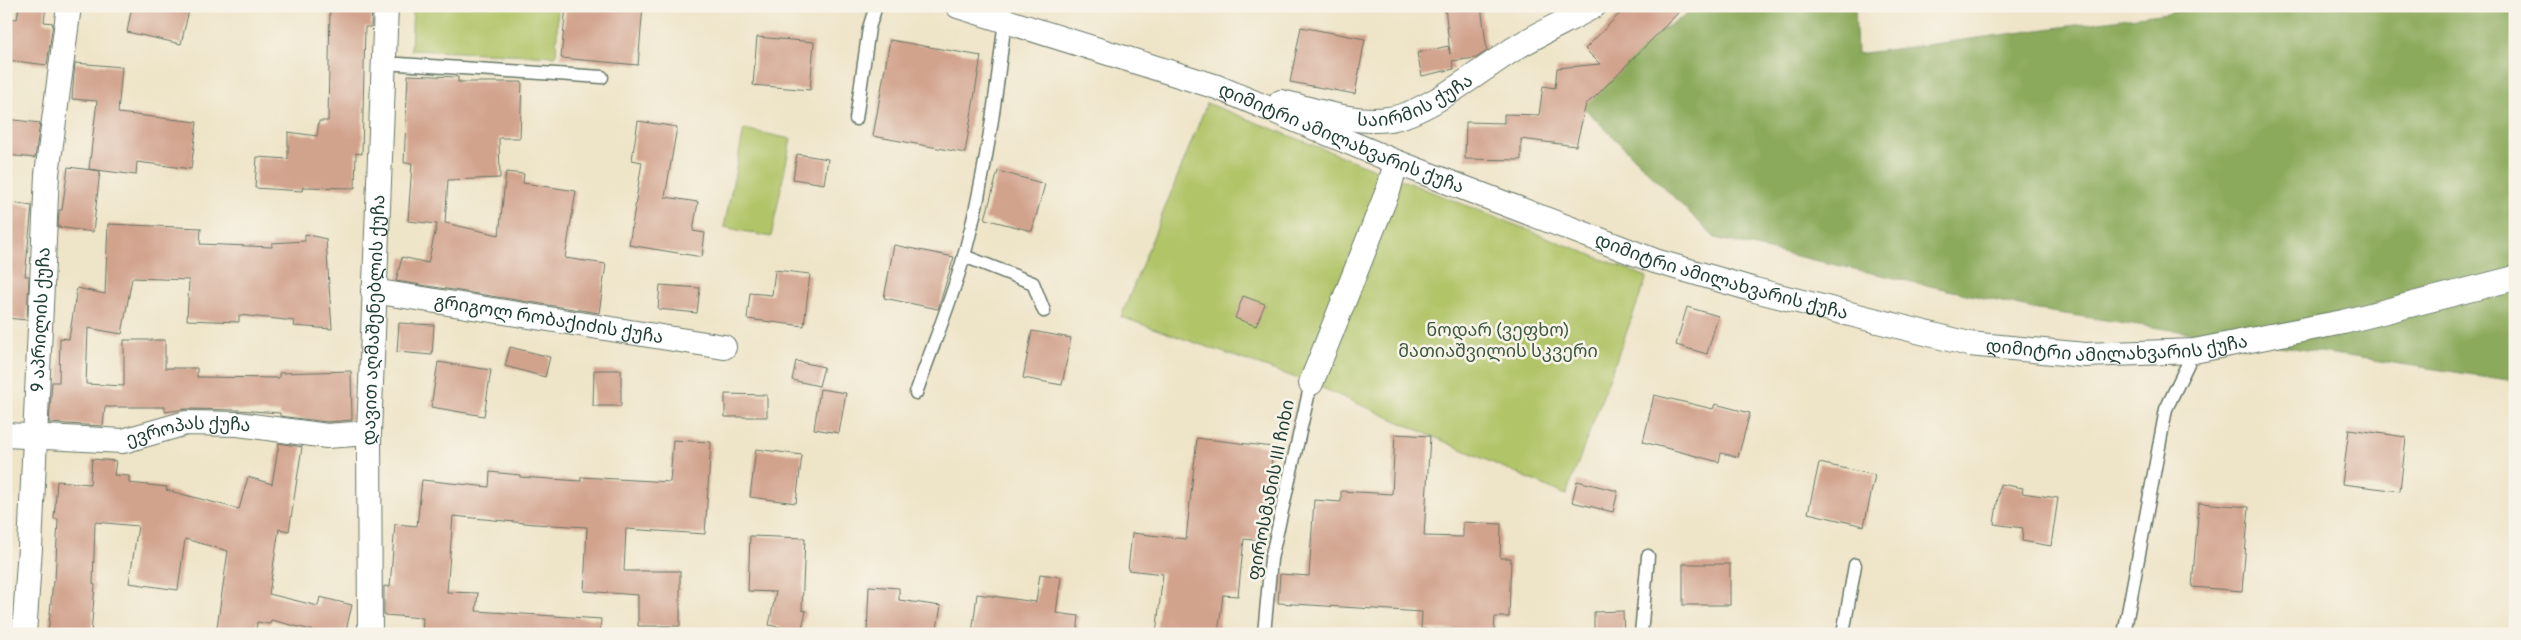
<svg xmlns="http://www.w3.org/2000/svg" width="2521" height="640" font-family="Pangolin,'Noto Sans Georgian',sans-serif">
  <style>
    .green { fill: #b1c467; stroke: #68804e }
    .forest { fill: #8caa5c; stroke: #567448 }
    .building { fill: #d1a28c }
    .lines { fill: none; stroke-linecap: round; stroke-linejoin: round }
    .lane-casing { stroke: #677767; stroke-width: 15 }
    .street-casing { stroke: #677767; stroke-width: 26 }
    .lane { stroke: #fff; stroke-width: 12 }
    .street { stroke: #fff; stroke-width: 24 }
    .labels { text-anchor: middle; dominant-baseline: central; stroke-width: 5; stroke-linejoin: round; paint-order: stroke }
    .street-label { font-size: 18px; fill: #1f3d34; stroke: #f7f3e8 }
    .park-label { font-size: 18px; fill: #3c583e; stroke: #f7f3e8 }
  </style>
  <rect width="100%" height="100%" fill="#f7f3e8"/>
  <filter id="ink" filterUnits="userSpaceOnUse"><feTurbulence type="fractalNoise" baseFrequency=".02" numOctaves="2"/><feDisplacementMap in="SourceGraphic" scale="10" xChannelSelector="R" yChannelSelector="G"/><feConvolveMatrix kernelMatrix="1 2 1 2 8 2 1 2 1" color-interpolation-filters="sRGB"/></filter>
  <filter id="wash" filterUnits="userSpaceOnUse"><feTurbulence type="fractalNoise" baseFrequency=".0096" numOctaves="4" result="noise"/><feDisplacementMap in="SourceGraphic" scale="20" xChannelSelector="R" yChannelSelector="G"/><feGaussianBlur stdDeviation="1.12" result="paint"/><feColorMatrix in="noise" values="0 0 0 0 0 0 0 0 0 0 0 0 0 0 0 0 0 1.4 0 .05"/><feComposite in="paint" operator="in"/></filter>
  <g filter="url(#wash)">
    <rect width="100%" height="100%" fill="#eee4c7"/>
    <g class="green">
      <path d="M413,6h145l-2,50 -145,-6z"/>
      <path d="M1207,103l440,174 -81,218 -255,-112 -190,-66z"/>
      <path d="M744,129l47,10 -20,98 -47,-10z"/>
    </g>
    <path class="forest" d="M1698,6h157l2,48 363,-48h295v375l-477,-71 -323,-72 -146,-145z"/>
    <g id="blocks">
      <g class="building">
        <path d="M19,6h27l-2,16 9,1 -6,42 -41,-5v-42l11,1z"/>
        <path d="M132,6h58l-9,38 -54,-12z"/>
        <path d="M330,6h42l-1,21h-6l-3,127 -6,-1 -1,35 -52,-1 -1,4 -47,-3 2,-31 31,2v-27l29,4 2,-15h9z"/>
        <path d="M566,6h77l-5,59 -77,-7z"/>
        <path d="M1445,6h36l6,45 -11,7 -24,3 2,8 -32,7 -5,-23 31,-7 2,8z"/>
        <path d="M1627,6h58l-89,90 -10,8 -10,42 -55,-7v21l-56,-1 1,-37 38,1v-9l35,1 4,-29 12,2 2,-20 43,-4 -15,-15z"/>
        <path d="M1301,27l64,12 -10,55 -65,-12z"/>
        <path d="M757,37l57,5 -4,48 -57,-5z"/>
        <path d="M890,40l91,16 -16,97 -92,-17z"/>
        <path d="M75,63l47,4 -4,46 79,9 -6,47 -54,-7 -1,13 -47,-6 8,-68 -25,-2z"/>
        <path d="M408,75l50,2v5h64l-2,56h-21l1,40 -52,2 -3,43 54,12 7,-63 18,2 -1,9 53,8 -11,67 41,6 -7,49 -203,-32 6,-24 26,6 9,-39 -29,-3 4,-58h-8z"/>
        <path d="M6,119l34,4 -5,35 -29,-3z"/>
        <path d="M638,121l39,6 -12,70 33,5 -5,29 12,2 -3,24 -73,-12 13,-83 -10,-2z"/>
        <path d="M797,154l31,5 -4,25 -31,-5z"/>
        <path d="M68,167l32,4 -7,61 -35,-5 1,-17h3z"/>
        <path d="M998,171l47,13 -13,47 -47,-12z"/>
        <path d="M6,202l26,4 -7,70h4l-2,44 -21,-2z"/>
        <path d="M108,224l93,4 -1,16 72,3v-4l33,-2v-7l21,5 6,90 -38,-3 1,-5 -56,-6v7l-52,-2 2,-40 -57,-2 -10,56 -34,-6 -2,56 38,2v-46h41v28h32v9l82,1v-5l72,-2 1,49 -25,2 -47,-6v-3l-42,-3 -52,-1 -21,3v-5h-60l-2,19 -54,-3 3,-41h7l1,-44 9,1 8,-51 28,6z"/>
        <path d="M894,245l60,12 -16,52 -54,-11z"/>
        <path d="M775,270l35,4 -6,52 -57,-7 3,-26 22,2z"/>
        <path d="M660,285l40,3 -3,25 -39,-4z"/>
        <path d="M1243,296l22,8 -9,22 -21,-8z"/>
        <path d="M1687,307l31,9 -11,38 -31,-9z"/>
        <path d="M399,323l35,2 -2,30 -35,-3z"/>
        <path d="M1032,331l39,7 -9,47 -39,-7z"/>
        <path d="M510,347l40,10 -5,20 -40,-11z"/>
        <path d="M796,361l28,6 -5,19 -27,-6z"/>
        <path d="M438,362l53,8 -7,46 -53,-9z"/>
        <path d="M594,370h27v36h-28z"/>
        <path d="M820,389l26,4 -7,40 -25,-4z"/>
        <path d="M725,394l42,1v22h-42z"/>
        <path d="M1654,395l59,14 2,-5 35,9 -12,44 -17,-4 -2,9 -76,-20z"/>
        <path d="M2349,429l57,8 -6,54 -58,-7z"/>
        <path d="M1395,434l35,2 -6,100 39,1v-15l38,2 -1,34h11l-2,59h-14l-1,17 -37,-1v-3l-36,-1 1,-17 -144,-9 2,-29 29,2 5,-76 27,2v-11l51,3z"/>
        <path d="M1197,438l76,9 -10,94 -19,-2 -6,57 -15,-1 -5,39h-62l7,-60 -35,-4 4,-37 54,6z"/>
        <path d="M673,440l38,2 -6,92 -79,-5 -2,42h56v55h-42v-31l-54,-4 3,-64 -52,-3 -82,-8 -6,76 31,1 -2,18 125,8 -1,15h-178l1,-16 -39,-3v-29l6,1 5,-63 22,2 5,-46 67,7 1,-15 30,3v2l61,4v-4l89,5z"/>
        <path d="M279,443l23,4 -13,84 -10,-2 -10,65 49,12 2,-9 32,8 -7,29h-18l-56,-14 -1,4 -13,-2 -1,12h-40l12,-83 -43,-12 -7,51 -49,-7 9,-57 -43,-4 -2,62 2,1 -4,49h-43l5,-53h2l3,-62h-4l3,-38 33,3 2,-25 24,2 -2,14 15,1v7l38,4 -1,3 73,19 9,-32 24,7z"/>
        <path d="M756,449l46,6 -6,48 -46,-6z"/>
        <path d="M1819,463l56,12 -11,51 -56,-13z"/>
        <path d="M1577,481l41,10 -5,21 -41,-10z"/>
        <path d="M2000,484l23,4 -1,5 36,5 -7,48 -29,-5 1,-13 -29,-4z"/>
        <path d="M2199,503l50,4 -7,84 -50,-4z"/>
        <path d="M750,536l55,2 -3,72 4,1 -5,21 -32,-7 7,-33 -28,-1z"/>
        <rect x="1683" y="564" width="47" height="41"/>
        <path d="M1040,574l21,3 -5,36 23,3 -2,18h-105l5,-40 59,8z"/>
        <path d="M869,586l30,2v12l42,6 -5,28h-69z"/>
        <path d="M1623,611l1,23h-30v-22z"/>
      </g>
    </g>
  </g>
  <g filter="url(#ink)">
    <use href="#blocks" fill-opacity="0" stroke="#677767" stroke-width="1"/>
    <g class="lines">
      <g class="lane-casing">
        <g id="lane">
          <path d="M383,63l219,14"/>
          <path d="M856,119l13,-91 7,-22"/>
          <path d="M964,256l69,27 11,28"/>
          <path d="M916,393c16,-46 35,-91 48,-137 21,-77 32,-157 41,-237"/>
          <path d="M1264,634l7,-75 40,-176"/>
          <path d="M1641,634l7,-78"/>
          <path d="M1843,634l12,-69"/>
          <path d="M2124,634l42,-225 28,-58"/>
        </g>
      </g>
      <g class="street-casing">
        <g id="street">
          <path id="s1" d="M958,6l259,81 179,75 259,99 100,29 214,54 116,11 109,-4 149,-29 172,-44"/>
          <path id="s2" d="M1281,102c34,8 72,22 108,17 38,-5 94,-51 128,-72 25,-15 52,-27 77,-41"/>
          <path id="s3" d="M373,291l351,56"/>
          <path d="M1311,383l78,-195 7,-26"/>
          <path id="s4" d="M6,435l117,6 63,-18 52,1 89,12 42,-3"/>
          <path id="s5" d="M24,634l6,-86 17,-374 22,-168"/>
          <path id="s6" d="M370,634l-1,-201 17,-427"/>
        </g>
      </g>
      <use href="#lane" class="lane"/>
      <use href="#street" class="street"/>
    </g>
  </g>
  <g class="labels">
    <g class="street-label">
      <text stroke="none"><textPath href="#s2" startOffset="140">საირმის ქუჩა</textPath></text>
      <text stroke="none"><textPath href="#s1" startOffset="406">დიმიტრი ამილახვარის ქუჩა</textPath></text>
      <text stroke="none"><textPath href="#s1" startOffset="811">დიმიტრი ამილახვარის ქუჩა</textPath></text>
      <text stroke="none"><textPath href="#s5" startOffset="315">9 აპრილის ქუჩა</textPath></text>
      <text stroke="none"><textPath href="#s3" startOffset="178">გრიგოლ რობაქიძის ქუჩა</textPath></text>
      <text stroke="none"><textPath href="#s6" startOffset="314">დავით აღმაშენებლის ქუჩა</textPath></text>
      <text stroke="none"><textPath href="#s1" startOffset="1216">დიმიტრი ამილახვარის ქუჩა</textPath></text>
      <text stroke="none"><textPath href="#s4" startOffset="184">ევროპას ქუჩა</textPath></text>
      <text transform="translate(1271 490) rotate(-79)">ფიროსმანის III ჩიხი</text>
    </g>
    <g class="park-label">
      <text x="1498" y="330">ნოდარ (ვეფხო)<tspan x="1498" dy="21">მათიაშვილის სკვერი</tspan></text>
    </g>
  </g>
  <rect width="2521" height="640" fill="none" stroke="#f7f3e8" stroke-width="25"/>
</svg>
